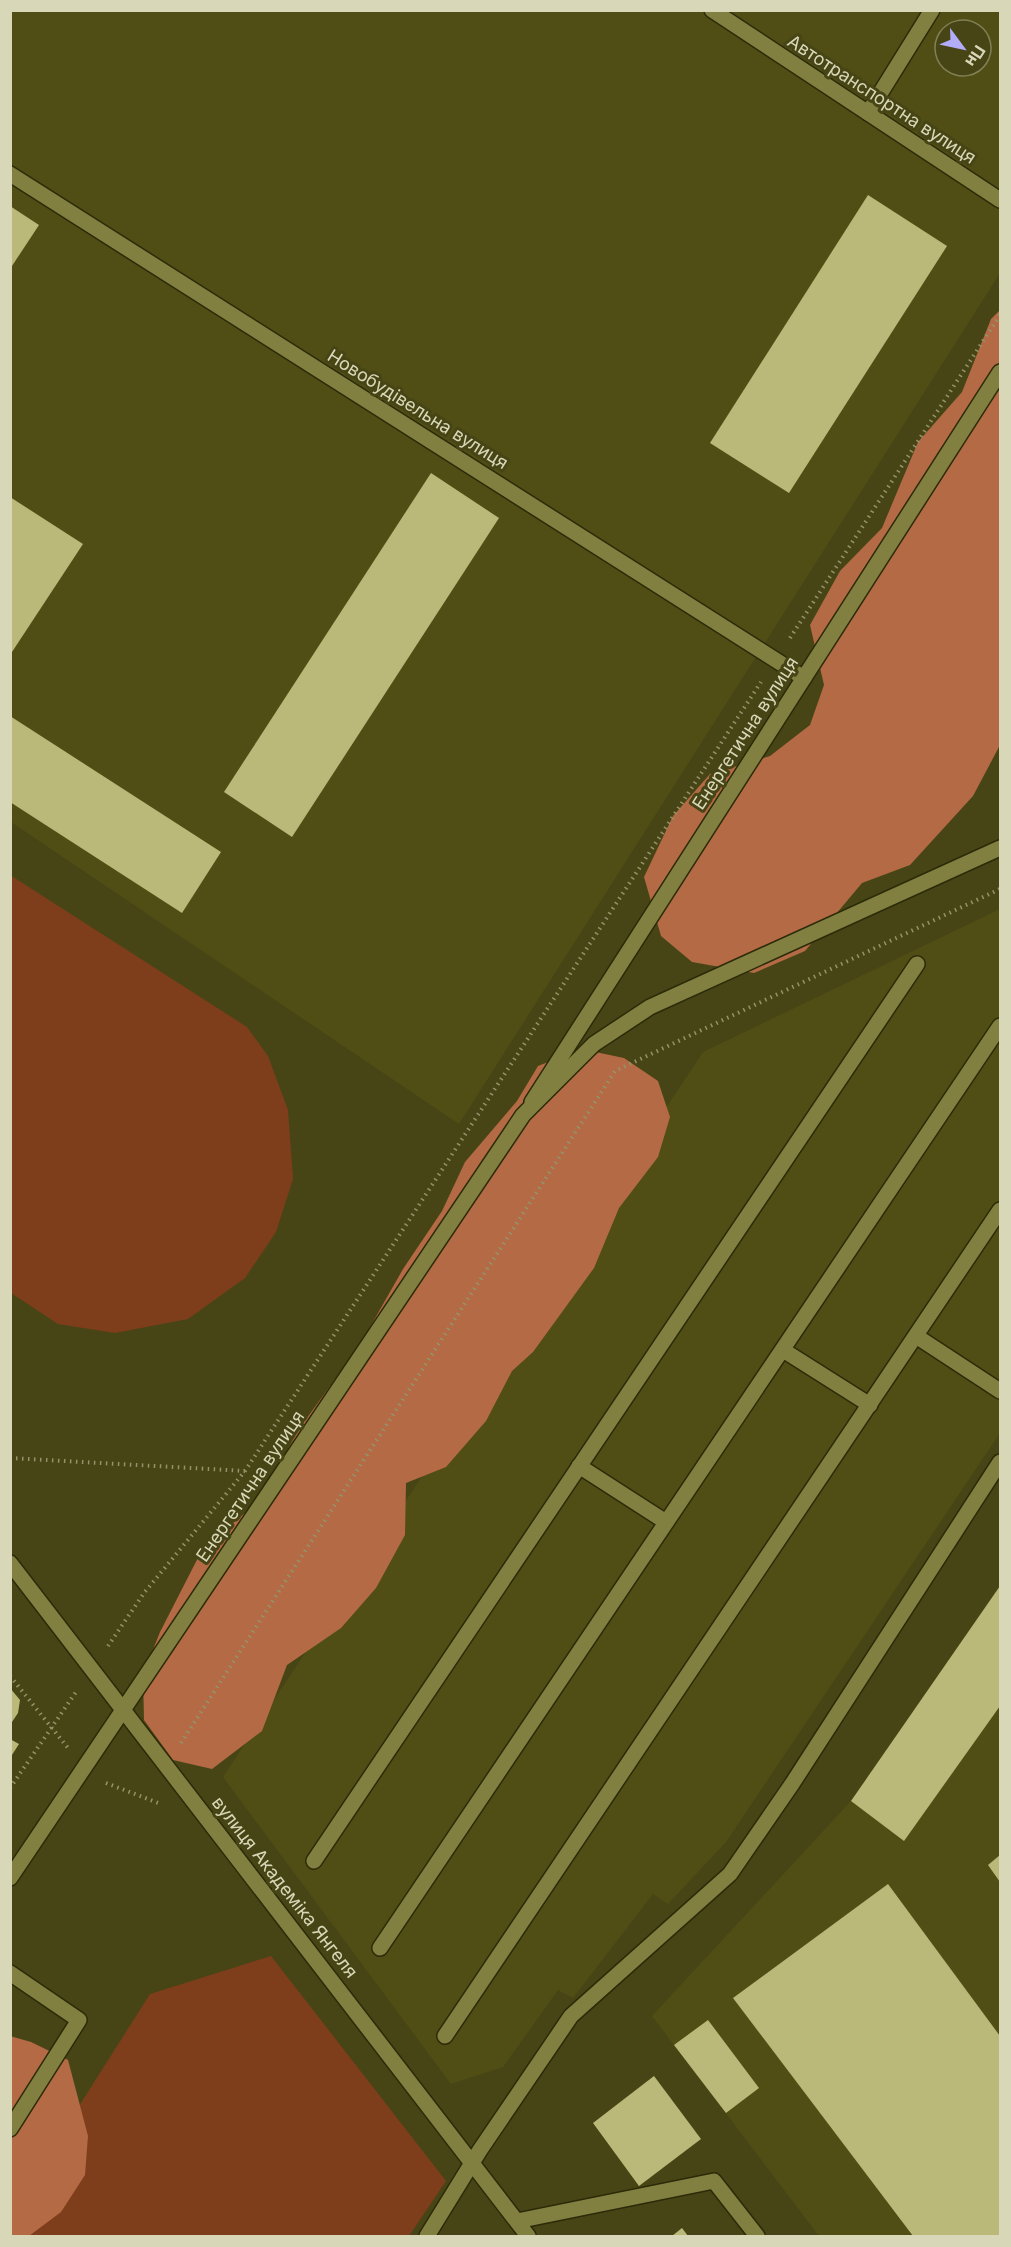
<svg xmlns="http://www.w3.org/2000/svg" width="1011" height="2247" font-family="Inter,sans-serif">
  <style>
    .built { fill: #504e15; fill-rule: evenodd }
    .green { fill: #7e3e1b }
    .forest { fill: #b46a44 }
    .building { fill: #bbb979 }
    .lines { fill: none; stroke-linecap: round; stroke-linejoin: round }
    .lane-casing { stroke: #2c2b09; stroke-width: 18 }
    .street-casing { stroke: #2c2b09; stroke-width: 18 }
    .secondary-casing { stroke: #2c2b09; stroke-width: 18 }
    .path { stroke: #94936b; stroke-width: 4; stroke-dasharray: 1.5 4.5; stroke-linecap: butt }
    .lane { stroke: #828041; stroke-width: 15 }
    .street { stroke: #828041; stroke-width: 15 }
    .secondary { stroke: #828041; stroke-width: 15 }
    .labels { text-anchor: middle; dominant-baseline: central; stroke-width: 6; stroke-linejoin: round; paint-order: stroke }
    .street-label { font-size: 18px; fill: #d8d8b8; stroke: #474515 }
  </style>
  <rect width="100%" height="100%" fill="#474515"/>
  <g class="built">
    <path d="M10,11h990v262l-541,851 -448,-302zM945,30h36v36h-36z"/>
    <path d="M1000,909v524l-274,409 -58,62 -15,-10 -80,104 -15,-8 -55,77 -52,17 -228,-307 480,-725z"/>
    <path d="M1000,1586v650h-181l-167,-220 199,-215z"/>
  </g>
  <g class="green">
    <path d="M10,875l237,152 21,29 20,54 5,69 -17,53 -31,46 -57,41 -73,14 -57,-9 -47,-31z"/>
    <path d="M271,1956l175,225 -37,55h-398l-1,-21 140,-221z"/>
  </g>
  <g class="forest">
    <path d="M1000,310v435l-27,51 -63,69 -48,18 -57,68 -51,22 -62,-11 -31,-26 -17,-59 29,-61 37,-42 60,-18 40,-31 14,-40 -14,-60 30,-54 42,-43 36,-86 44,-50 29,-73z"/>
    <path d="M581,1049l43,9 34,23 12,36 -12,40 -39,51 -25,60 -61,84 -21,19 -26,50 -40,46 -40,16 -1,52 -29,53 -35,40 -54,37 -25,66 -50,38 -39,-9 -29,-40 -1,-45 17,-43 43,-84 55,-46 41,-73 62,-86 42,-74 39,-58 23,-49 52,-61 21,-35z"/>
    <path d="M10,2036l21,6 37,18 20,76 -3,39 -24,37 -32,24h-18z"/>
  </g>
  <g class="building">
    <path d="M868,195l79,51 -158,247 -79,-50z"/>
    <path d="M10,206l29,19 -29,44z"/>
    <path d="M431,473l68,45 -207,319 -68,-45z"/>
    <path d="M10,497l73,47 -73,111z"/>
    <path d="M10,716l211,136 -39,61 -172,-111z"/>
    <path d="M1000,1586v120l-96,135 -53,-40z"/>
    <path d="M10,1688l10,12 -2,13 -8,12z"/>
    <path d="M10,1739l9,5 -9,14z"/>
    <path d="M1000,1855v27l-12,-17z"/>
    <path d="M888,1884l112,152v200h-87l-180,-238z"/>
    <path d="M708,2020l51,68 -33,25 -52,-68z"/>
    <path d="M654,2076l47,63 -62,47 -46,-63z"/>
    <path d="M682,2228l6,8h-16z"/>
  </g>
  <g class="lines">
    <g class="lane-casing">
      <g id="lane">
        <path d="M868,113l64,-103"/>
        <path d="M916,1336l84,55"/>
        <path d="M783,1350l87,55"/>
        <path d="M579,1466l87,56"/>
        <path d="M314,1861l603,-897"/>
        <path d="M380,1948l620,-922"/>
        <path d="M10,1973l69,47 -69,109"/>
        <path d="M445,2036l555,-826"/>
        <path d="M517,2221l197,-40 43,55"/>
        <path d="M427,2236l53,-86 91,-134 159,-142 62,-90 208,-322"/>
      </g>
    </g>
    <g class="street-casing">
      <g id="street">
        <path d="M712,10l288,190"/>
        <path d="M10,174l794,504"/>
        <path d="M532,1102l468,-730"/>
        <path d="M10,1563l518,673"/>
      </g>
    </g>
    <g class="secondary-casing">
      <path id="secondary" d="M10,1878l513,-763 71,-71 56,-37 350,-159"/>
    </g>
    <g class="path">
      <path d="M790,638l210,-323"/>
      <path d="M10,1458l235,13"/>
      <path d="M108,1646l36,-53 101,-122 516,-789"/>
      <path d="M10,1676l58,72"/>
      <path d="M181,1743l434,-672 385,-182"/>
      <path d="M106,1783l55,21"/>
      <path d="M10,1788l66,-96"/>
    </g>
    <use href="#lane" class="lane"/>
    <use href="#street" class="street"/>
    <use href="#secondary" class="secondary"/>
  </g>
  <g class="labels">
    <g class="street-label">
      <text transform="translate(882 99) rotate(33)">Автотранспортна вулиця</text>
      <text transform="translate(418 409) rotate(32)">Новобудівельна вулиця</text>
      <text transform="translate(745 733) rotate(-57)">Енергетична вулиця</text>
      <text transform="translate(250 1486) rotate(-56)">Енергетична вулиця</text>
      <text transform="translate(285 1887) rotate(52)">вулиця Академіка Янгеля</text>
    </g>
  </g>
  <rect width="1011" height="2247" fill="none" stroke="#d8d8b8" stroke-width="24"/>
  <g transform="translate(963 48) rotate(123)"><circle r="28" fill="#474515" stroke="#818056" stroke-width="1.5"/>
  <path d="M0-4.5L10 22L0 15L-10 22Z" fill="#b3adf9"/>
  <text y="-9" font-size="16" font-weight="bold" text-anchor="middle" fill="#d8d8b8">Пн</text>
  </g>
</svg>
